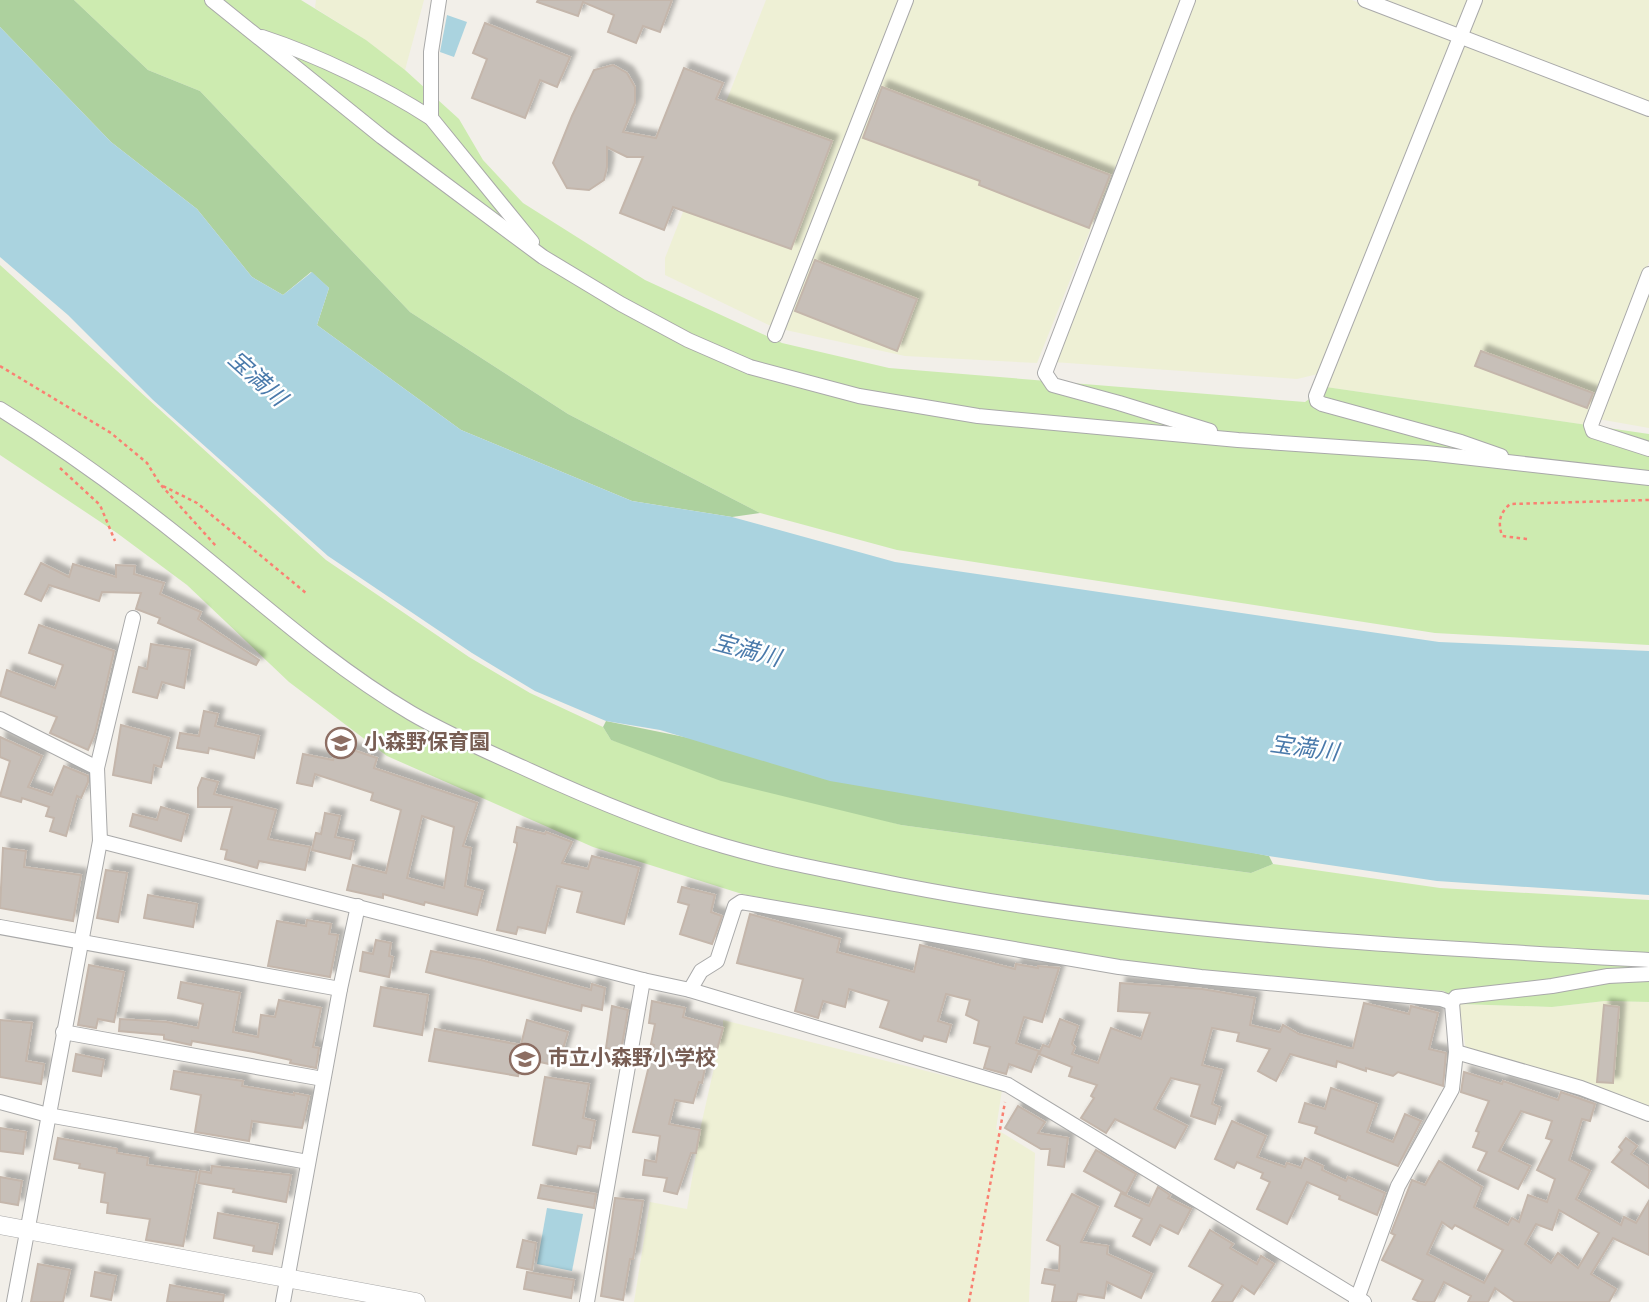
<svg xmlns="http://www.w3.org/2000/svg" width="1649" height="1302" font-family="Overpass,'Noto Sans JP',sans-serif">
  <style>
    .farmland { fill: #eef0d5 }
    .grass { fill: #cdebb0 }
    .forest { fill: #add19e }
    .water { fill: #aad3df }
    .building { fill: #c7bfb8; stroke: #c4b6ab; stroke-width: 2; fill-rule: evenodd; filter: url(#shadow) }
    .lines { fill: none; stroke-linecap: round; stroke-linejoin: round }
    .minor-casing { stroke: #a9a9a9; stroke-width: 16 }
    .tertiary-casing { stroke: #a9a9a9; stroke-width: 19 }
    .path { stroke: #fa8072; stroke-width: 2.5; stroke-dasharray: 3.5 3.5; stroke-linecap: butt }
    .minor { stroke: #fff; stroke-width: 14 }
    .tertiary { stroke: #fff; stroke-width: 18 }
    .labels { text-anchor: middle; dominant-baseline: central; stroke-width: 5; stroke-linejoin: round; paint-order: stroke }
    .education-label { font-size: 21px; font-weight: bold; fill: #785e54; stroke: #fff; text-anchor: start }
    .water-label { font-size: 23px; font-style: italic; fill: #4a7aab; stroke: #fff }
  </style>
  <defs>
    <filter id="shadow"><feDropShadow dx="6" dy="-6" stdDeviation="2" flood-color="#0004"/></filter>
  </defs>
  <rect width="100%" height="100%" fill="#f2efe9"/>
  <g class="farmland">
    <path d="M316,0h108l-19,70 -39,-30 -51,-32z"/>
    <path d="M766,0h134l-127,327 -108,-52v-17z"/>
    <path d="M912,0h270l-145,363 -132,-7 -124,-27z"/>
    <path d="M1193,0h159l104,40 -138,334 -21,5 -244,-17z"/>
    <path d="M1387,0h83l-12,28z"/>
    <path d="M1482,0h167v102l-181,-68z"/>
    <path d="M1464,44l185,71v147l-62,163 -261,-38z"/>
    <path d="M1649,289v139l-51,-9z"/>
    <path d="M1605,1001l44,1v106l-47,-20 -136,-37 -7,-47 93,3z"/>
    <path d="M723,1020l279,70 -6,39 39,24 -6,149h-395l16,-100 37,7 13,-79 23,-102z"/>
  </g>
  <g class="grass">
    <path d="M74,0h227l65,40 39,30 54,49 24,41 40,43 122,77 137,63 107,25 416,34 21,-15 323,47v211l-214,-12 -538,-83 -137,-37 -192,-99 -158,-102 -210,-221 -52,-21z"/>
    <path d="M0,265l326,295 143,97 61,36 73,34 8,13 290,85 350,48 22,-9 167,24 209,12v102l-44,-1 -53,6 -93,-3 -15,-13 -247,-19 -302,-48 -153,-30 -149,-47 -206,-91 -98,-74 -102,-97 -70,-52 -117,-78z"/>
  </g>
  <g class="forest">
    <path d="M0,0h74l74,70 52,21 210,221 158,102 192,99 -28,4 -100,-16 -171,-71 -144,-105 12,-37 -18,-16 -28,23 -31,-18 -55,-68 -86,-67 -111,-115z"/>
    <path d="M606,721l663,135 4,8 -22,9 -350,-48 -180,-44 -110,-41 -8,-13z"/>
  </g>
  <g class="water">
    <path d="M447,15l20,7 -13,35 -14,-5z"/>
    <path d="M0,27l111,115 86,67 55,68 31,18 29,-23 17,16 -12,37 144,105 171,71 100,16 163,45 544,80 210,9v244l-212,-14 -168,-25 -439,-75 -170,-51 -54,-9 -71,-30 -63,-38 -144,-97 -175,-156 -85,-85 -68,-58z"/>
    <path d="M547,1208l36,6 -11,57 -35,-7z"/>
  </g>
  <g class="building">
    <path d="M538,0h134l-12,32 -17,-6 -7,17 -28,-11 6,-17 -31,-13 -5,14 -41,-14z"/>
    <path d="M485,23l85,34 -13,30 -17,-7 -15,38 -53,-20 15,-39 -14,-6z"/>
    <path d="M613,65l14,8 8,14v16l-12,29 33,6 28,-70 39,15 -7,16 116,42 -41,108 -118,-42 -9,23 -44,-17 23,-56h-16l-20,-10v20l-3,13 -15,10 -22,-2 -14,-25 19,-47 22,-46z"/>
    <path d="M882,87l228,88 -21,53 -110,-43 1,-4 -117,-43z"/>
    <path d="M815,260l102,39 -20,52 -102,-40z"/>
    <path d="M1481,351l112,42 -6,15 -112,-42z"/>
    <path d="M41,563l28,14 4,-13 43,13v-12l19,1 -1,8 30,9 -4,11 41,18 -3,7 61,41 -3,5 -98,-42 2,-5 -24,-9 5,-16 -39,-1 -3,9 -50,-16 -8,16 -16,-7z"/>
    <path d="M39,625l75,26 -19,82 -7,17 -38,-17 7,-16 -57,-21 7,-26 48,18 8,-23 -34,-12z"/>
    <path d="M151,644l39,6 -6,38 -22,-6 -5,16 -24,-6 6,-25 8,2z"/>
    <path d="M204,711l14,3 -3,12 44,10 -5,22 -45,-10 -1,5 -31,-5 3,-15 19,3z"/>
    <path d="M121,725l48,13 -8,29 -7,-2 -3,18 -38,-8z"/>
    <path d="M0,737l42,19 -14,31 24,8 12,-29 24,10v6l-7,16 -4,-2 -11,40 -16,-5 4,-13 -8,-2 3,-9 -27,-9 -1,4 -21,-6 10,-35 -10,-4z"/>
    <path d="M338,745l39,13 -3,10 103,35 -14,43 8,2 -6,38 18,5 -6,24 -52,-13 -1,3 -41,-11v4l-36,-8 6,-25 33,8 15,-63 -30,-10 2,-7 -58,-19 -3,12 -15,-3 6,-29 30,6zM422,816l32,11 -10,61 -37,-10z"/>
    <path d="M202,778l16,4 -4,12 62,16 -8,29 42,8 -5,23 -46,-9 -2,7 -32,-9 2,-9 -6,-1 11,-42h-34v-19z"/>
    <path d="M161,807l27,8 -7,26 -51,-15 3,-12 24,6z"/>
    <path d="M325,813l15,3 -5,21 19,4 -4,18 -38,-9 4,-17 5,1z"/>
    <path d="M517,827l28,7 1,-2 26,10 -10,21 26,6 4,-13 47,12 -15,56 -47,-12 5,-20 -25,-6 -12,47 -27,-6 -2,7 -19,-4 20,-84v-3l-3,-1z"/>
    <path d="M3,848l23,3 -2,16 57,8 -8,46 -73,-13z"/>
    <path d="M106,870l21,3 -9,49 -21,-4z"/>
    <path d="M682,887l33,8 -4,17 11,4 -10,28 -32,-10 9,-29 -11,-3z"/>
    <path d="M148,895l49,9 -4,23 -49,-9z"/>
    <path d="M750,914l90,25 -3,13 77,20 6,-27 95,24 1,-5 22,4v-2l21,2 -17,54 -18,-5 -8,26 23,8 -8,21 -22,-8 -3,10 -22,-6 6,-21 -16,-4 5,-22 -13,-6 4,-15 -24,-6 -8,27 13,4 -5,17 -22,-6 -2,5 -42,-14 9,-26 -40,-12 -4,18 -22,-6 -5,17 -23,-7 8,-32 -66,-16z"/>
    <path d="M307,920l24,4 -2,10 9,1 -8,42 -62,-11 9,-45 29,5z"/>
    <path d="M376,940l15,3 -2,13 4,1 -4,20 -29,-6 3,-19 10,2z"/>
    <path d="M431,951l50,9 110,30 1,-6 13,4 -3,22 -20,-5 -1,6 -155,-39z"/>
    <path d="M89,965l35,7 -10,50 -16,-3 -2,9 -18,-3z"/>
    <path d="M181,982l59,11 -7,39 25,5 3,-22 14,2 4,-17 42,8 -8,39 6,1 -3,20 -26,-5 1,-3 -37,-8 -62,-11 -1,4 -27,-6v-4l-45,-4 1,-12 47,3 31,6 5,-24 -25,-6z"/>
    <path d="M1120,983l82,6 53,9 -5,27 30,7 3,-7 16,9 50,14h4l11,-45 45,11 2,-8 27,7 -9,36 17,4 -3,33 -45,-14 -5,4 -27,-8v3l-29,-10 -1,6 -46,-13 -14,27 -18,-10 12,-22 -33,-8 2,-8 -27,-5 -10,37 20,5 -10,34 8,3 -5,17 -24,-8 9,-31 -29,-7 -17,31 33,17 -12,22 -60,-29 -9,14 -25,-15 13,-20 -3,-2 6,-11 -28,-9 3,-9 -33,-13 4,-9 6,2 11,-28 18,7 -6,18 3,3 -3,7 26,9 13,-35 30,11 9,-26 -32,-2z"/>
    <path d="M381,987l47,8 -6,40 -48,-9z"/>
    <path d="M652,1001l33,7 -2,9 40,11 -6,22 -8,-2 -7,35 -3,-1 -6,21 -18,-3 -6,24 31,6 -4,23h-5l-14,41 -13,-3 3,-13 -24,-3 2,-15 11,2 4,-26 -27,-4 21,-87 -3,-1 4,-20 -6,-1z"/>
    <path d="M1604,1005l15,2 -6,76 -16,-1z"/>
    <path d="M612,1006l16,4 -7,41 -15,-3z"/>
    <path d="M0,1020l32,3 -6,38 18,3 -3,20 -41,-7z"/>
    <path d="M527,1020l41,12 -10,34 -36,-8 -4,18 -89,-15 6,-32 86,16z"/>
    <path d="M76,1054l28,6 -3,16 -28,-5z"/>
    <path d="M174,1071l69,10 -1,5 52,9v-2l15,3 -7,32 -50,-7 -3,20 -54,-9 6,-37 -30,-6z"/>
    <path d="M1464,1072l38,12 1,-3 55,19 3,-8 34,12 -5,17 -8,-2 -13,41 21,11 -14,28 45,26 3,-8 12,6 13,-22v54l-36,-17 -22,36 25,15 -7,13h-94l-20,-14 -7,14h-20l3,-6 -27,-14 -10,20h-14l-7,-3 10,-19 -41,-20 13,-25 -4,-2 21,-53 13,5 14,-24 43,26 -8,20 34,18 4,-7 7,4 9,-27 19,7 8,-23 -18,-9 15,-30 -6,-2 6,-17 -31,-10 -22,40 31,15 -12,23 -40,-19 9,-18 -14,-5 6,-15 -3,-1 13,-30 -28,-9zM1559,1210l40,23 -21,35 -20,-15 -7,10 -26,-19 11,-20 16,6zM1442,1222l10,7 3,-4 48,25 -19,33 -57,-29z"/>
    <path d="M545,1077l44,7 -6,34 12,3 -5,27 -12,-2 -2,8 -43,-9z"/>
    <path d="M1331,1088l46,16 -10,28 26,10 12,-28 16,7 -23,45 -83,-33 2,-6 -18,-5 6,-19 20,6z"/>
    <path d="M1018,1106l27,16 -7,11 30,5 -4,29 -16,-2 2,-16h-9l-36,-21z"/>
    <path d="M1232,1121l34,15 -9,21 28,10 2,-4 14,5 4,-10 18,8 -1,4 24,11 2,-4 37,16 -8,22 -38,-16 1,-3 -33,-14 -20,42 -30,-15 13,-27 -9,-4 2,-5 -26,-11 -3,6 -19,-9z"/>
    <path d="M0,1128l26,4 -3,22 -23,-3z"/>
    <path d="M58,1138l59,11v4l31,5 -1,7 50,7 -14,74 -37,-6 4,-21 -43,-6 1,-10 -7,-1 4,-29 -26,-5 1,-4 -26,-5z"/>
    <path d="M1626,1138l11,8 -6,8 18,12v22l-37,-26 10,-12 -3,-3z"/>
    <path d="M1096,1150l40,24 -10,20 -42,-23z"/>
    <path d="M212,1166l79,9 -5,27 -53,-10 1,-3 -36,-6 2,-12 11,2z"/>
    <path d="M0,1177l22,4 -4,24 -18,-3z"/>
    <path d="M541,1185l55,9 -2,14 -56,-10z"/>
    <path d="M1158,1187l12,8 -2,3 23,11 -13,25 -18,-9 -10,20 -17,-9 9,-17 -27,-13 6,-13 28,13z"/>
    <path d="M1072,1194l26,13 -17,35 27,4 -1,8 45,20 -11,24 -34,-16 -3,16 -26,-4 -2,8h-24l3,-17 -13,-2 3,-14 14,2 1,-25 -13,-6z"/>
    <path d="M615,1198l28,3 -10,58h-3l-7,41 -22,-4z"/>
    <path d="M218,1213l60,11 -6,30 -19,-3 1,-5 -40,-8z"/>
    <path d="M1210,1230l23,14 -3,4 27,16 4,-8 13,8 -20,30 -12,-8 -10,16h-20l11,-17 -34,-19z"/>
    <path d="M523,1240l13,3 -4,27 -15,-3z"/>
    <path d="M38,1264l32,6 -7,32h-32z"/>
    <path d="M95,1272l21,4 -5,24 -20,-4z"/>
    <path d="M527,1272l47,8 -3,18 -47,-9z"/>
    <path d="M170,1285l54,10 -1,7h-56z"/>
  </g>
  <g class="lines">
    <g class="minor-casing">
      <g id="minor">
        <path d="M212,0l170,137 161,120 78,47 67,36 62,27 109,29 119,20 260,24 189,13 222,25"/>
        <path d="M1188,0l-143,373 8,12 66,18 91,28"/>
        <path d="M1365,0l284,109"/>
        <path d="M1475,0l-159,396 1,5 5,3 139,38 40,14"/>
        <path d="M262,37c55,18 121,50 169,81l101,124"/>
        <path d="M431,118v-66l8,-52"/>
        <path d="M1649,274l-58,151 2,6 56,18"/>
        <path d="M775,335l131,-335"/>
        <path d="M0,409c66,41 129,87 190,136 72,58 140,120 221,168 36,21 75,38 113,55 65,30 131,58 200,78 58,17 117,27 176,39 248,48 497,61 749,75"/>
        <path d="M0,719l97,49"/>
        <path d="M100,841l543,139 47,10 318,95 356,217"/>
        <path d="M0,927l340,62"/>
        <path d="M690,990l11,-19 16,-10 18,-55 6,-4 378,65 82,10 240,22 11,4"/>
        <path d="M63,1032l260,47"/>
        <path d="M1456,1052l125,36 68,26"/>
        <path d="M0,1102l48,13 260,47"/>
        <path d="M14,1302l86,-461 -3,-73 36,-150"/>
        <path d="M283,1302l57,-313 18,-83"/>
        <path d="M587,1302l56,-322"/>
        <path d="M1356,1302l42,-116 54,-97 4,-37 -4,-49 4,-6 96,-11 56,-10 41,-2"/>
      </g>
    </g>
    <g class="tertiary-casing">
      <path id="tertiary" d="M0,1225l416,77"/>
    </g>
    <g class="path">
      <path d="M0,366l111,67 36,30 13,21 56,62"/>
      <path d="M60,468l40,37 15,36"/>
      <path d="M163,486l34,17 109,90"/>
      <path d="M1527,539l-25,-3c-4,-14 -3,-22 8,-32l139,-4"/>
      <path d="M969,1302l36,-200"/>
    </g>
    <use href="#minor" class="minor"/>
    <use href="#tertiary" class="tertiary"/>
  </g>
  <defs>
    <g id="school-ring" transform="scale(1.575)"><circle r="9.5" fill="#fff" stroke="#8d6e63" stroke-width="1.5"/><path d="M0-5L7-2L0 1L-7-2ZM-4 1L0 2.5L4 1V4Q0 6-4 4Z" fill="#8d6e63"/></g>
  </defs>
  <g fill-rule="evenodd">
    <use href="#school-ring" x="341" y="743"/>
    <use href="#school-ring" x="525" y="1059"/>
  </g>
  <g class="labels">
    <g class="education-label">
      <text x="364" y="743">小森野保育園</text>
      <text x="548" y="1059">市立小森野小学校</text>
    </g>
    <g class="water-label">
      <text transform="translate(256 380) rotate(42)">宝満川</text>
      <text transform="translate(746 652) rotate(15)">宝満川</text>
      <text transform="translate(1304 750) rotate(8)">宝満川</text>
    </g>
  </g>
</svg>
